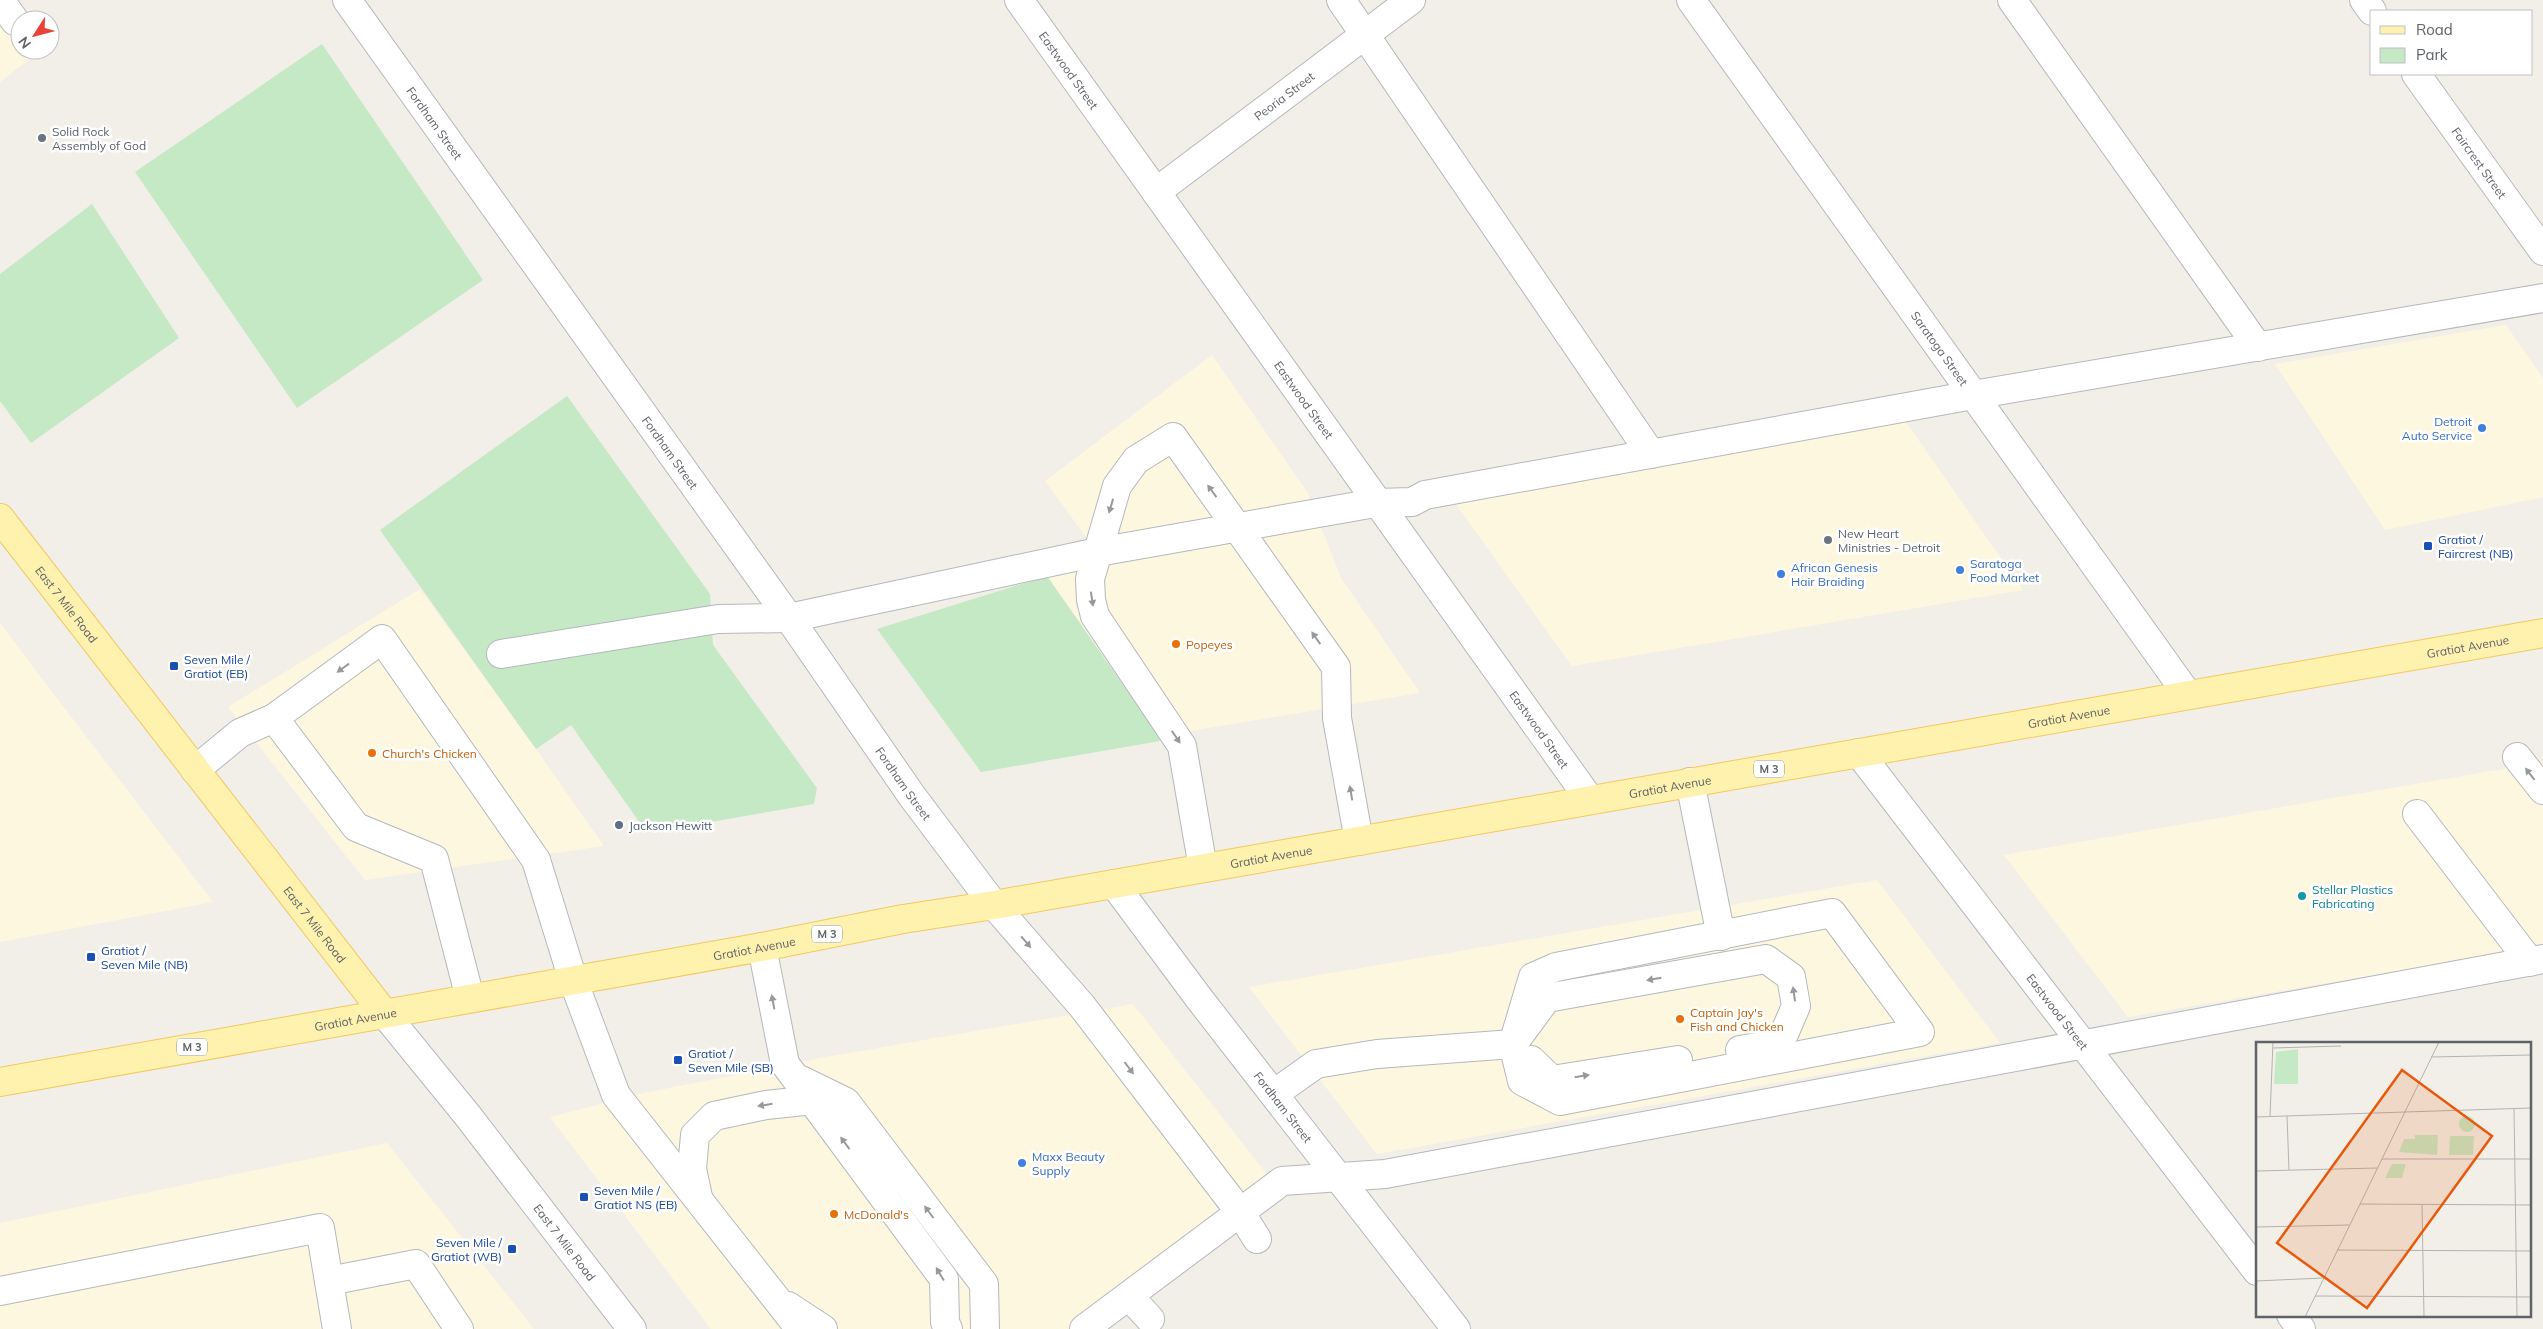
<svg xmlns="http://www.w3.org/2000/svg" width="2543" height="1329" font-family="Mulish,sans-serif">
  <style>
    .commercial { fill: #fef7e0 }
    .green { fill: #c5e8c5 }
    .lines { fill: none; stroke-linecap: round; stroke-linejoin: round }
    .minor-casing { stroke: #b5b8bc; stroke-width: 30 }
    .major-casing { stroke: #f2c960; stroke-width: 30 }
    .minor { stroke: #fff; stroke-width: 28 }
    .major { stroke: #fff2af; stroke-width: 28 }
    .oneway { fill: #979a9d }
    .worship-dot { fill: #6b7280; stroke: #fff; stroke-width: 2 }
    .shop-dot { fill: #3f7fe0; stroke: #fff; stroke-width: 2 }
    .transit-dot { fill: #1a4fb4; stroke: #fff; stroke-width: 2 }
    .food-dot { fill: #e8710a; stroke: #fff; stroke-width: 2 }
    .service-dot { fill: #5c6f8a; stroke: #fff; stroke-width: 2 }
    .culture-dot { fill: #0f9aa8; stroke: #fff; stroke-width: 2 }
    .labels { text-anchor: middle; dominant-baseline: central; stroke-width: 5; stroke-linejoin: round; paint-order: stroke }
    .shield { fill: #fff; stroke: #8f9295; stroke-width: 1 }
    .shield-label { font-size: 11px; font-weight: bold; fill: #5f6368 }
    .street-label { font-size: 12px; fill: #5f6368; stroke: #fff }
    .worship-label { font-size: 12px; fill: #5b616d; stroke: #fff; text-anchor: start }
    .shop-label { font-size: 12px; fill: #366cbe; stroke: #fff; text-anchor: start }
    .transit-label { font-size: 12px; fill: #164399; stroke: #fff; text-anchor: start }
    .food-label { font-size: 12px; fill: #c56008; stroke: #fff; text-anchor: start }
    .service-label { font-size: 12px; fill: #4e5e75; stroke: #fff; text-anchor: start }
    .culture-label { font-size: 12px; fill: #0d838f; stroke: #fff; text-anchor: start }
    .inset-road { fill: none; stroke: #b3b3b1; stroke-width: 1 }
    .view { fill: #e8590c; fill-opacity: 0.15; stroke: #e8590c; stroke-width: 2.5 }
    .inset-edge { fill: none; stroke: #5f6368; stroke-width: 2.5 }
  </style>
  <rect width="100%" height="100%" fill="#f1efe8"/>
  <g class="commercial">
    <path d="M0,20l20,27v3h3l7,9 -30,23z"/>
    <path d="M2506,325l37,53v119l-158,33 -110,-166z"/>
    <path d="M1212,355l96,138 33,85 79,115 -261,43 -112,-160 42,-35 -44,-60z"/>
    <path d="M1906,422l117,168 -451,76 -117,-163z"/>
    <path d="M420,589l116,160 68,97 -239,34 -137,-173z"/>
    <path d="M0,623l43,57 170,222 -213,40z"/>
    <path d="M2543,762v184l-415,71 -124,-162z"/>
    <path d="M1877,880l123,163 -623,111 -128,-167z"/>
    <path d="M1133,1004l140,178 -204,147h-358l-161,-212 94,-24 182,-36z"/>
    <path d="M387,1143l147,186h-534v-106z"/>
  </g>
  <g class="green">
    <path d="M322,44l161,236 -186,128 -162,-236z"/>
    <path d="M92,204l87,134 -148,105 -31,-42v-127z"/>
    <path d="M567,396l143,198 3,51 104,143 -3,16 -167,29 -76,-108 -35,24 -156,-219z"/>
    <path d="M1047,576l109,156 4,9 -179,31 -104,-143z"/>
  </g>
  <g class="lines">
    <g class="minor-casing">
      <g id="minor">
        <path d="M0,0l15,21"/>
        <path id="s1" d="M347,0l442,618 123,178 82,109 88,101 158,206 17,27"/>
        <path id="s2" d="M1019,0l571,800"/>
        <path d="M1341,0l310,454"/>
        <path id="s3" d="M1691,0l497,695"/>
        <path d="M2012,0l246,347"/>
        <path d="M2364,0l8,11"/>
        <path id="s4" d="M2416,74l127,177"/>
        <path id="s5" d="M1156,192l255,-192"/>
        <path d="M501,654l217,-35 71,-1 309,-66 277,-49 37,-1 13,-7 548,-100 570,-97"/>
        <path d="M274,718l108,-79 154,221 37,120 43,115 184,234"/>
        <path id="s6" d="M1859,753l398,518"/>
        <path d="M2517,757l26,33"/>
        <path d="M195,770l45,-37 34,-15 82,109 78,32 36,139"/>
        <path d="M1690,782l31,154"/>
        <path d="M2417,814l113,148"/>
        <path d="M1203,868l-21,-122 -87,-130 -4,-16 -1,-21 27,-93 19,-26 37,-23 163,230 1,51 22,123"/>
        <path id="s7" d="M1114,884l84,113 258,332"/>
        <path d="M1832,913l88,119 -360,69 -38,-20 -9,-37 20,-67 23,-10z"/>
        <path d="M762,947l23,117 159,215 1,43 3,7"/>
        <path id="s8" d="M384,1013l84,103 164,213"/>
        <path d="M1531,1060l21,20 126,-20"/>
        <path d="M801,1080l45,22 138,182 1,45"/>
        <path d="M1275,1093l41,-29 61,-10 136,-10 34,-46 219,-39 25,18 5,29 -12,28 -15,11 -29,5"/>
        <path d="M698,1197l-6,-28 3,-34 19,-19 52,-11 48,-5"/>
        <path d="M329,1281l87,-17 43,65"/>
        <path d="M0,1291l320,-63 17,101"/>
        <path d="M1129,1296l21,23"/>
        <path d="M788,1306l35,23"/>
        <path d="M2291,1315l10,14"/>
        <path d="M1084,1329l198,-148 103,-7 1158,-215"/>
      </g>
    </g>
    <g class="major-casing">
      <g id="major">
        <path id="s9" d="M0,518l384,495"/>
        <path id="s10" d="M0,1082l762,-135 141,-28 91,-14 1549,-272"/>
      </g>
    </g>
    <use href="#minor" class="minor"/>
    <use href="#major" class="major"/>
  </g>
  <defs><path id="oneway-solid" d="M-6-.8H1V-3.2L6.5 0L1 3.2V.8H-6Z" transform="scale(1.25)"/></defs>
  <g class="oneway">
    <use href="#oneway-solid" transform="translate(1212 491) rotate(-126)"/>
    <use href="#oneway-solid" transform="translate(1111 506) rotate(106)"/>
    <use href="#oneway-solid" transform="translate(1092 599) rotate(81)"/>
    <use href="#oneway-solid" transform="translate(1316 638) rotate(-125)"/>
    <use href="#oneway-solid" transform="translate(343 668) rotate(144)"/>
    <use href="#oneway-solid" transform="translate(1176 737) rotate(56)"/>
    <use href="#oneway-solid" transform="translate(2530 774) rotate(-128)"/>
    <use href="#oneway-solid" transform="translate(1351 793) rotate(-100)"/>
    <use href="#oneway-solid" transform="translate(1026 942) rotate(49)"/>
    <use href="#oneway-solid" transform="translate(1654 979) rotate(170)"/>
    <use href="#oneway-solid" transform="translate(1794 994) rotate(-98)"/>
    <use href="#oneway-solid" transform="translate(773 1002) rotate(-101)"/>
    <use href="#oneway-solid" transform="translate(1129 1068) rotate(53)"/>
    <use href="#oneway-solid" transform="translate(1582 1076) rotate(-9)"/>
    <use href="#oneway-solid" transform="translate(765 1105) rotate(171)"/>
    <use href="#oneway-solid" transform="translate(845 1143) rotate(-126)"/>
    <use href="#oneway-solid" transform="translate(929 1212) rotate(-127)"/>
    <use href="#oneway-solid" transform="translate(940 1274) rotate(-121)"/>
  </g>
  <g class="worship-dot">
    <circle cx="42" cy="138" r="5"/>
    <circle cx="1828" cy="540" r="5"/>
  </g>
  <g class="shop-dot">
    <circle cx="2482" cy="428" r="5"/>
    <circle cx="1960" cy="570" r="5"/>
    <circle cx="1781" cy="574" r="5"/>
    <circle cx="1022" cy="1163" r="5"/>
  </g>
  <g class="transit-dot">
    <rect x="2423" y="541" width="10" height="10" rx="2.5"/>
    <rect x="169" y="661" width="10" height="10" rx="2.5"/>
    <rect x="86" y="952" width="10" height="10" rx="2.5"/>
    <rect x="673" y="1055" width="10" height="10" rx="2.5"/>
    <rect x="579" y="1192" width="10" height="10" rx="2.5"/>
    <rect x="507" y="1244" width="10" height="10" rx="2.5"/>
  </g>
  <g class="food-dot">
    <circle cx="1176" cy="644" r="5"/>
    <circle cx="372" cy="753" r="5"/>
    <circle cx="1680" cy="1019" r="5"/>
    <circle cx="834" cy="1214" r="5"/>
  </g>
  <circle class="service-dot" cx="619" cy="825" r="5"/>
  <circle class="culture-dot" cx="2302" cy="896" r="5"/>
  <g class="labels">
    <g class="shield">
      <rect x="1754" y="760.5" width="30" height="17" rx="4"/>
      <rect x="812" y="925.5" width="30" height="17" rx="4"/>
      <rect x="177" y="1038.5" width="30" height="17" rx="4"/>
    </g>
    <g class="shield-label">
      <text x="1769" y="769">M 3</text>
      <text x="827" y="934">M 3</text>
      <text x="192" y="1047">M 3</text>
    </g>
    <g class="street-label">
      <text stroke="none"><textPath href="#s2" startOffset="86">Eastwood Street</textPath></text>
      <text stroke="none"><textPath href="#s5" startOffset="160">Peoria Street</textPath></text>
      <text stroke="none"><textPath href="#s1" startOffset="151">Fordham Street</textPath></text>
      <text stroke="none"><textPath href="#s4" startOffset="109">Faircrest Street</textPath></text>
      <text stroke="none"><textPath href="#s3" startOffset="428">Saratoga Street</textPath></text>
      <text stroke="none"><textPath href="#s2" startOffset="491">Eastwood Street</textPath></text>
      <text stroke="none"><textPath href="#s1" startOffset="556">Fordham Street</textPath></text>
      <text stroke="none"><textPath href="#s9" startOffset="109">East 7 Mile Road</textPath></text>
      <text stroke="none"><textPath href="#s10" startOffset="2506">Gratiot Avenue</textPath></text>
      <text stroke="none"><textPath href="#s10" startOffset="2101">Gratiot Avenue</textPath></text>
      <text stroke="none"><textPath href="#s2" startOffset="896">Eastwood Street</textPath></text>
      <text stroke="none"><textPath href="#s1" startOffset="961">Fordham Street</textPath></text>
      <text stroke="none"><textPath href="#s10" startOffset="1696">Gratiot Avenue</textPath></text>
      <text stroke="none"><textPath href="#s10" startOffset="1291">Gratiot Avenue</textPath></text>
      <text stroke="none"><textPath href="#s9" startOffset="514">East 7 Mile Road</textPath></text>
      <text stroke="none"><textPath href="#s10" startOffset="766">Gratiot Avenue</textPath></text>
      <text stroke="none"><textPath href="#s6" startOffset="326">Eastwood Street</textPath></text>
      <text stroke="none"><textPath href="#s10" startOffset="361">Gratiot Avenue</textPath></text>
      <text stroke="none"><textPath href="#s7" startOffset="280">Fordham Street</textPath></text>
      <text stroke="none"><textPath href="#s8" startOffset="292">East 7 Mile Road</textPath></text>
    </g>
    <g class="worship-label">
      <text x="52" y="131">Solid Rock<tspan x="52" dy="14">Assembly of God</tspan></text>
      <text x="1838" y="533">New Heart<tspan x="1838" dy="14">Ministries - Detroit</tspan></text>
    </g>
    <g class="shop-label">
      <text x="2472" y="421" text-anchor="end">Detroit<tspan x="2472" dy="14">Auto Service</tspan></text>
      <text x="1970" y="563">Saratoga<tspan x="1970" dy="14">Food Market</tspan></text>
      <text x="1791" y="567">African Genesis<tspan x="1791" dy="14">Hair Braiding</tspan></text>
      <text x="1032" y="1156">Maxx Beauty<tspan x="1032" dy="14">Supply</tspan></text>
    </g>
    <g class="transit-label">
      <text x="2438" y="539">Gratiot /<tspan x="2438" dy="14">Faircrest (NB)</tspan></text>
      <text x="184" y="659">Seven Mile /<tspan x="184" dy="14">Gratiot (EB)</tspan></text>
      <text x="101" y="950">Gratiot /<tspan x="101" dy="14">Seven Mile (NB)</tspan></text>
      <text x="688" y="1053">Gratiot /<tspan x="688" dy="14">Seven Mile (SB)</tspan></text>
      <text x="594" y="1190">Seven Mile /<tspan x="594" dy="14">Gratiot NS (EB)</tspan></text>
      <text x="502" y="1242" text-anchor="end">Seven Mile /<tspan x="502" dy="14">Gratiot (WB)</tspan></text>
    </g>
    <g class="food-label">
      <text x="1186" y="644">Popeyes</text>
      <text x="382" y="753">Church's Chicken</text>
      <text x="1690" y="1012">Captain Jay's<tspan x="1690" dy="14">Fish and Chicken</tspan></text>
      <text x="844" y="1214">McDonald's</text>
    </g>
    <g class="service-label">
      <text x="629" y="825">Jackson Hewitt</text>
    </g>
    <g class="culture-label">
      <text x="2312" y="889">Stellar Plastics<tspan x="2312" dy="14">Fabricating</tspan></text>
    </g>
  </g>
  <g transform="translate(2256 1042)">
    <rect width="275" height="275" fill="#f1efe8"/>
    <path d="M42,7v35h-24l2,-32zM203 82a8 8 0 1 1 16 0a8 8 0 1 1-16 0ZM159,93h23l-1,20 -38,-3 5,-13h11zM194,94h24l-1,19h-24zM136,122h14l-4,14h-17z" fill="#c5e8c5"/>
    <path class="inset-road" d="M17,6l68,-2M175,15l100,-2M258,66l3,209M149,70l126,-4M14,74l3,-74M31,74l2,54M0,75l149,-5M126,117h149M0,129l121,-3M104,162l171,1M166,163l2,112M0,185l93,-2M81,208l194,1M0,239l67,-3M59,254l216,1M49,275l134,-275"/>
    <path class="view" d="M146,28l90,66 -125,172 -90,-65z"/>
    <rect width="275" height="275" class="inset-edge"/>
  </g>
  <rect x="2370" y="10" width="162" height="65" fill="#ffffff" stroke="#bfc1c3"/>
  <rect x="2380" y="26" width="25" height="8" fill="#fff2af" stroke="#bfc1c3"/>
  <text x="2416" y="35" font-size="15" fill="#5f6368">Road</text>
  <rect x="2380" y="48" width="25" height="15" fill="#c5e8c5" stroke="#bfc1c3"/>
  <text x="2416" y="60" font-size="15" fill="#5f6368">Park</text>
  <g transform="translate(35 35) rotate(234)"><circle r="24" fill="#ffffff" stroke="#bfc1c3"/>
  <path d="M0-4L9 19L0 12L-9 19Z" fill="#ea4335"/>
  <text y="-8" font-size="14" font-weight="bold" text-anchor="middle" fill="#5f6368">N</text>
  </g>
</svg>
